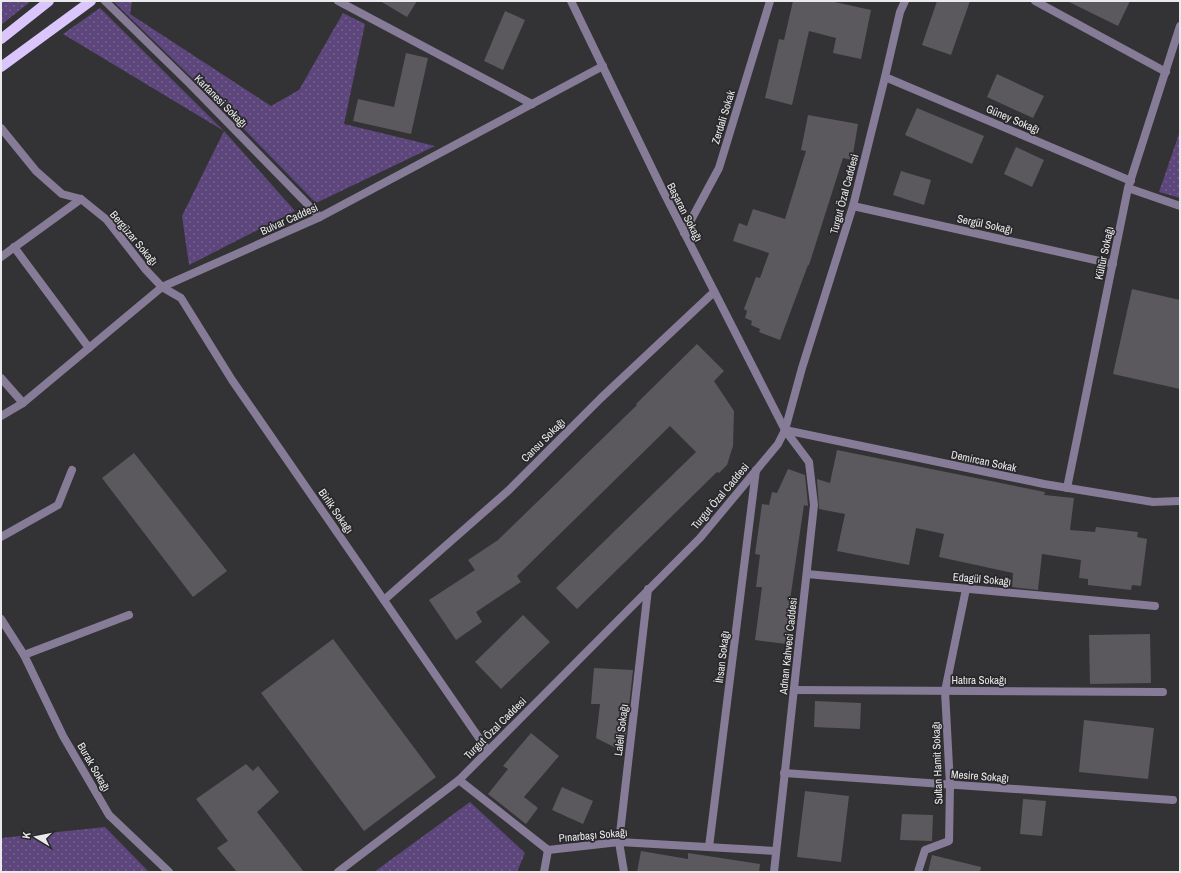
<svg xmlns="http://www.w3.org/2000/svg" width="1181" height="873" font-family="'Archivo Narrow',sans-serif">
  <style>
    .grass { fill: url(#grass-dots) }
    .building { fill: #5b595d }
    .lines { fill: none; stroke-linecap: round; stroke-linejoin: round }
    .minor { stroke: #867c97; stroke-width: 8 }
    .tertiary { stroke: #867c97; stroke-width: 8 }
    .primary { stroke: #dbc5fd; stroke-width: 10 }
    .labels { text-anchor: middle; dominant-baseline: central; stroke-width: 3.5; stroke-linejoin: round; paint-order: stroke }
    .street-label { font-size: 11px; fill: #eaeaec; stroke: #29282b }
  </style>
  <defs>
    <pattern id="grass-dots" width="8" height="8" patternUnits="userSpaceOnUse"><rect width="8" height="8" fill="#5d467c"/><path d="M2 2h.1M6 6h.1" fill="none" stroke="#74618f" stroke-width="1.8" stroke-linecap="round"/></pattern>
  </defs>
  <rect width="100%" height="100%" fill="#333235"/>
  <g class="grass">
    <path d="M1,1h30l-30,24z"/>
    <path d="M116,1h16l-2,13 141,92 28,-16 44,-77 22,11 -21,100 91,22 -119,57 -84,-86 -118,-115z"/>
    <path d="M100,8l124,123 71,80 -106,54 -7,-49 42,-85 -161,-97z"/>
    <path d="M1180,131v67l-21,-6z"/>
    <path d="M470,802l55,51 -8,19h-143z"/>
    <path d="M105,827l44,45h-148v-34z"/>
  </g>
  <g class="building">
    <path d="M380,1h37l-10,16z"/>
    <path d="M793,1h37l41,9 -10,49 -28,-6 3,-15 -27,-7 -17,74 -27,-7 14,-59 5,1z"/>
    <path d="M937,1h33l-19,54 -29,-10z"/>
    <path d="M1067,1h63l-12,25z"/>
    <path d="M505,11l20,9 -22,50 -19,-9z"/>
    <path d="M406,53l22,5 -17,76 -58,-13 5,-22 36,8z"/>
    <path d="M997,74l47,22 -11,22 -46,-21z"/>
    <path d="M917,108l67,28 -12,28 -67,-29z"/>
    <path d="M808,115l50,9 -6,36 -9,-2 -34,107h-1l-28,75 -21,-8 1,-3 -9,-4 1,-4 -7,-3 2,-7 -3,-2 12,-32 4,1 9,-25 -36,-12 6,-18 8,3 6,-17 32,10 21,-68 -5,-1z"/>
    <path d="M1016,147l28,13 -12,27 -28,-13z"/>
    <path d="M901,171l30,9 -7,25 -31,-10z"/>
    <path d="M1132,289l48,11v89l-67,-15z"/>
    <path d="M697,344l27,27 -10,10 20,30 -1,35 -6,19 -8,8 -2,-1 -140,137 -21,-21 140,-136 -26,-26 -153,150 4,6 -45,30 6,10 -26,18 -27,-40 46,-30 -7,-10 30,-20 139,-135 -1,-1z"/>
    <path d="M837,450l208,42 -1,3 30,3 -4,32 25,2 1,-5 42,5 -1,5 10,2 -6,47 -9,-1 -1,5 -43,-5v-6l-9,-1 2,-18 -39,-6 -4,36 -26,-3 1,-14 -74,-16 5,-23 -28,-6 -7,37 -72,-14 8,-37 -26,-5 -2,-30 13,4z"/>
    <path d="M134,453l93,118 -34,26 -91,-119z"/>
    <path d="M788,469l17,6 3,30v1l-4,-1 -14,95h3l-6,44 -32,-4 7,-53h-6l4,-32 -5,-1 7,-50 7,1 3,-13 5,1z"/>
    <path d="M523,615l27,27 -49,47 -26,-27z"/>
    <path d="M1150,634l1,49 -61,1 -1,-49z"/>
    <path d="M333,639l103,138 -72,54 -103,-138z"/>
    <path d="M594,668l39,2 -9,82 -28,-14 4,-34h-9z"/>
    <path d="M815,701l46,2 -1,26 -46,-2z"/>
    <path d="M1084,720l70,8 -6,51 -69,-7z"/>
    <path d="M531,733l28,23 -35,41 14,11 -12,16 -38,-30 20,-25 -5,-3z"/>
    <path d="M246,764l7,7 5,-5 21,26 -22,20 47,60h-67l-20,-24 11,-7 -32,-42z"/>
    <path d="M562,787l31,14 -10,23 -31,-14z"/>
    <path d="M805,791l44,5 -8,66 -44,-5z"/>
    <path d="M1023,799l23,2 -4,35 -22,-2z"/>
    <path d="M902,814l31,1 -1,26 -32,-1z"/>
    <path d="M641,851l47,8v-6l72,11 -1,8h-122z"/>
    <path d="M932,855l49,12 -1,5h-52z"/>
  </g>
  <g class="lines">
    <g class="minor">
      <path d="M105,1l85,83 130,133"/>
      <path d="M338,1l194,103"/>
      <path d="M571,1l92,190 122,239 259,54 109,18 27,-1"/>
      <path d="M1035,1l131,71"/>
      <path d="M885,77l246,104"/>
      <path d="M1,128l35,43 26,23 19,5 26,21 39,50 16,17 19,11 51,82 256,371"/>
      <path d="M1128,188l52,18"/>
      <path d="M853,206l260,58"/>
      <path d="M684,233l35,-65 51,-167"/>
      <path d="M14,247l75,101"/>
      <path d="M1,257l80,-58"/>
      <path d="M1,378l22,25"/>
      <path d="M1067,488l61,-300 52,-162"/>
      <path d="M1,537l57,-32 14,-35"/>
      <path d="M807,574l348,32"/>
      <path d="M384,600l125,-110 92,-92 113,-106"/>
      <path d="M1,619l23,36 105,-40"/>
      <path d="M24,655l39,81 46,79 60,57"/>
      <path d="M794,690l369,2"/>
      <path d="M784,773l389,27"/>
      <path d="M459,780l89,70 71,-8 157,9"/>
      <path d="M709,847l47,-377"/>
      <path d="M544,872l4,-22"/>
      <path d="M624,872l-5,-30 29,-253"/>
      <path d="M918,872l7,-22 24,-9 1,-56 -5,-94 21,-102"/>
    </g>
    <g class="tertiary">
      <path d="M1,416l22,-13 139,-116 158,-70 283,-151"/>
      <path d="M338,872l121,-92 241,-242 78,-94 7,-14 17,-62 51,-162 32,-129 15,-65 5,-11"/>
      <path d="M774,872l40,-367 -5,-43 -24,-32"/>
    </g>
    <g class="primary">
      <path d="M1,39l48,-38"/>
      <path d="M1,67l90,-66"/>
    </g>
  </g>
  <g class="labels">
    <g class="street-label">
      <text transform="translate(221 101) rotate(45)">Kartanesi Sokağı</text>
      <text transform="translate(723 117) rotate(-73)">Zerdali Sokak</text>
      <text transform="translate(1013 119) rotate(23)">Güney Sokağı</text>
      <text transform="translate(844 194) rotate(-75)">Turgut Özal Caddesi</text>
      <text transform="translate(685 212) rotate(63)">Başaran Sokağı</text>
      <text transform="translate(289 219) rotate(-24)">Bulvar Caddesi</text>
      <text transform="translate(985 224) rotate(12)">Sergül Sokağı</text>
      <text transform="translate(134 238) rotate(50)">Bergüzar Sokağı</text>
      <text transform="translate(1104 253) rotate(-78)">Kültür Sokağı</text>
      <text transform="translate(543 440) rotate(-45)">Cansu Sokağı</text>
      <text transform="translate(984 461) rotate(12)">Demircan Sokak</text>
      <text transform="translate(720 496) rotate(-50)">Turgut Özal Caddesi</text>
      <text transform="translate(336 511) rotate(55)">Birlik Sokağı</text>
      <text transform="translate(982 579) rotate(5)">Edagül Sokağı</text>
      <text transform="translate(788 646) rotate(-84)">Adnan Kahveci Caddesi</text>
      <text transform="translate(722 657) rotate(-83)">İhsan Sokağı</text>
      <text x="979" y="680">Hatıra Sokağı</text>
      <text transform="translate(495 728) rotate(-45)">Turgut Özal Caddesi</text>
      <text transform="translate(621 730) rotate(-83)">Laleli Sokağı</text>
      <text transform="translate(937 763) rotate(-92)">Sultan Hamit Sokağı</text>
      <text transform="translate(94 767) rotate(60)">Burak Sokağı</text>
      <text transform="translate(980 776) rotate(4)">Mesire Sokağı</text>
      <text transform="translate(593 835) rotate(-5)">Pınarbaşı Sokağı</text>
    </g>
  </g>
  <rect width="1181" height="873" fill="none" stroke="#eaeaec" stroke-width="4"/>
  <g transform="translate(36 837) rotate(280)" stroke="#29282b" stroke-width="3" paint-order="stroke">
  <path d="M0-3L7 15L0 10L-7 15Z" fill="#eaeaec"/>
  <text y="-6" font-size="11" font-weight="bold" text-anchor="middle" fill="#eaeaec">K</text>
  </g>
</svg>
